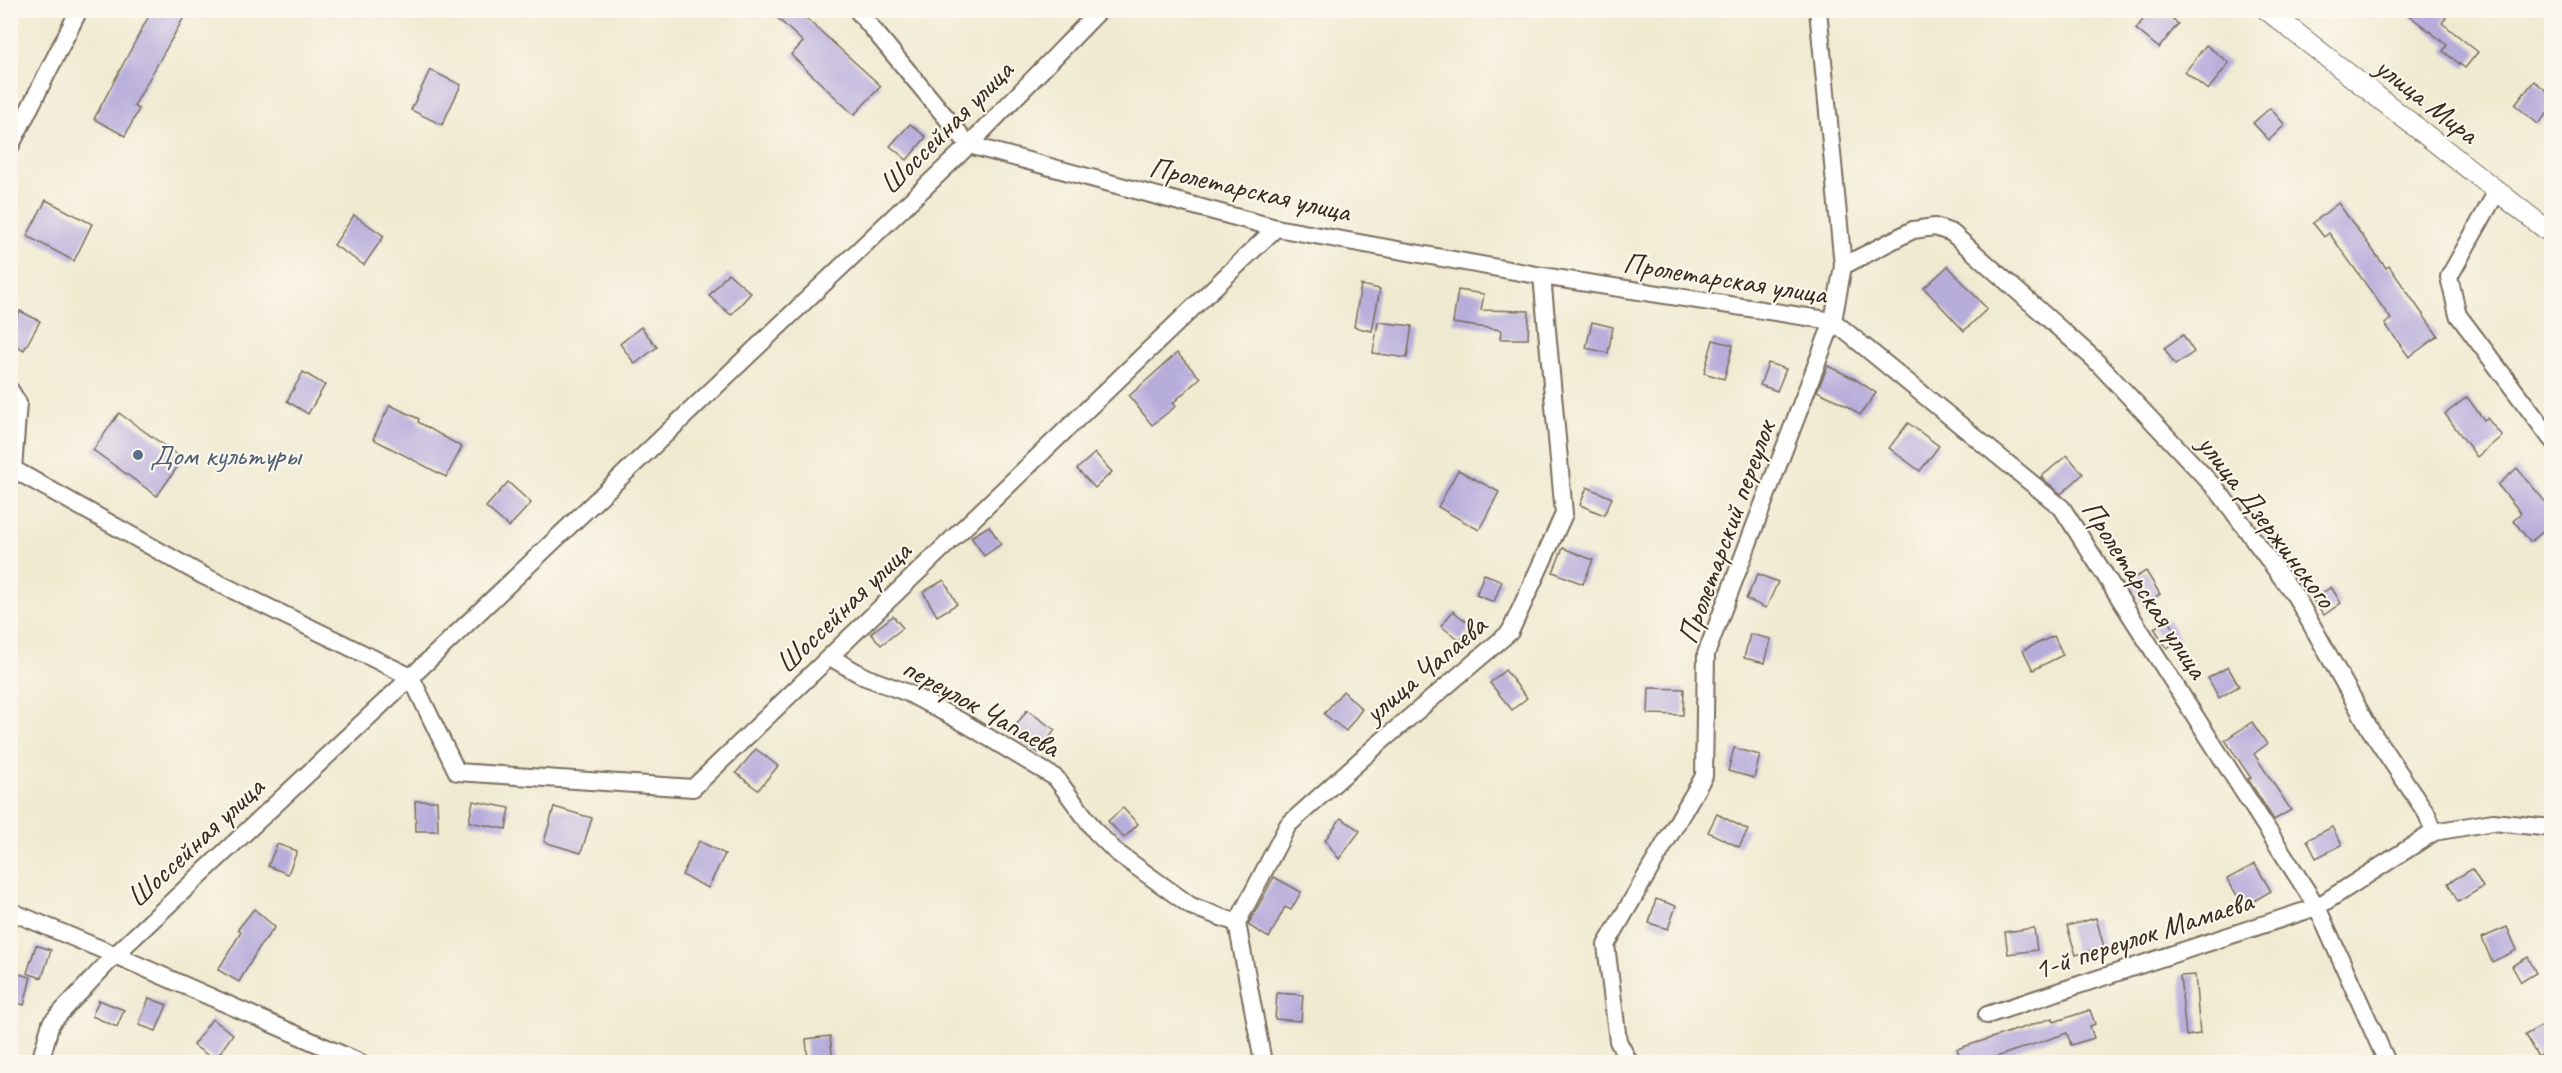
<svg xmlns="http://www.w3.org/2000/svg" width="2562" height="1073" font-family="Caveat,sans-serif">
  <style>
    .building { fill: #b7addb }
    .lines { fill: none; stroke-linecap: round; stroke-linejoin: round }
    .minor-casing { stroke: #7a6d5d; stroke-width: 20 }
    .tertiary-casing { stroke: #7a6d5d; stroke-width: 22 }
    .minor { stroke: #fff; stroke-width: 16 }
    .tertiary { stroke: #fff; stroke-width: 20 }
    .service-dot { fill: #5c6f8a; stroke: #fbf7ec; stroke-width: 2 }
    .labels { text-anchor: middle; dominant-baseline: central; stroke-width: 4.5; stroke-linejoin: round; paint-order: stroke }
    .street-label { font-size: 30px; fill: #3b2a1e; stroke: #fbf7ec }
    .service-label { font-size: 30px; fill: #4e5e75; stroke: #fbf7ec; text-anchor: start }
  </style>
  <rect width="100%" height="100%" fill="#fbf7ec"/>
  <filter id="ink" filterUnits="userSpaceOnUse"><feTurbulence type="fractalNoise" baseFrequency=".0167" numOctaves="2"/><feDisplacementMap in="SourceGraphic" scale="12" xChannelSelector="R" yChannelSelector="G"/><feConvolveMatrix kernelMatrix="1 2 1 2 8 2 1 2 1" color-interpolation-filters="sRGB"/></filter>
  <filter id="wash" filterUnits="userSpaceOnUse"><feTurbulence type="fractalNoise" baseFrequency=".008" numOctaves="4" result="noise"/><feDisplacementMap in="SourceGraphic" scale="24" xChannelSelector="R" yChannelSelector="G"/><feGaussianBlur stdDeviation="1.35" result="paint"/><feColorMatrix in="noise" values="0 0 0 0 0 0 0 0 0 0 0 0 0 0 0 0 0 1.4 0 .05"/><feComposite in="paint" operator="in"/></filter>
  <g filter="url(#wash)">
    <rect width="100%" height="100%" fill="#f0ead1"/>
    <g id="blocks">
      <g class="building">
        <path d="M152,10h36l-54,96 5,3 -14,27 -31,-17z"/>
        <path d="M769,10h28l84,76 -27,29 -63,-60 12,-13z"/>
        <path d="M2150,10h11l17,14 -19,24 -23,-19z"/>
        <path d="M2402,10h34l10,8 -4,5 36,29 -13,16 -22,-17 4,-6z"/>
        <path d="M2206,45l23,18 -21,27 -23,-18z"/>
        <path d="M430,70l31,15 -19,40 -31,-15z"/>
        <path d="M2534,81l18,14v13l-14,16 -23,-19z"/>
        <path d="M2270,108l15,17 -16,15 -16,-17z"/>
        <path d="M910,124l16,13 -19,23 -17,-14z"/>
        <path d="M46,200l46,24 -18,37 -47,-25z"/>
        <path d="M2338,203l48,65 3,-2 49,70 -29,21 -24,-33 6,-5 -62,-86 -5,4 -11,-14z"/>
        <path d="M354,215l30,21 -20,29 -30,-20z"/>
        <path d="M1948,266l39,43 -23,22 -40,-43z"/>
        <path d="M728,273l23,20 -20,22 -22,-19z"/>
        <path d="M1361,285l19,4 -8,42 -18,-4z"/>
        <path d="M1458,290l26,4 -3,16 48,1 -1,28h-28l1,-9 -48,-7z"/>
        <path d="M20,311l20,10 -16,29 -14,-7v-14z"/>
        <path d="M1378,322l34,4 -5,32 -34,-5z"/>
        <path d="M1592,322l21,5 -5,26 -22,-5z"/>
        <path d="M641,327l16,20 -22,17 -15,-20z"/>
        <path d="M2183,335l11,17 -19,13 -11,-17z"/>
        <path d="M1713,340l20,5 -9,34 -20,-6z"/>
        <path d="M1177,353l23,25 -27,25 3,3 -24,19 -23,-29z"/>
        <path d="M1768,363l18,6 -9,22 -17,-6z"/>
        <path d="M1828,366l27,13 21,14 -16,22 -16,-11 -27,-13z"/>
        <path d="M303,372l22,13 -17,29 -21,-13z"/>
        <path d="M2467,397l17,23 3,-2 15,18 -25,21 -32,-43z"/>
        <path d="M390,405l29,14 -1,3 44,25 -16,30 -73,-38z"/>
        <path d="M119,413l64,46 -26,37 -64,-46z"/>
        <path d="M1908,423l31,23 -19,25 -31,-23z"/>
        <path d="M1095,453l17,19 -17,16 -18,-19z"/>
        <path d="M2067,455l16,19 -22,20 -20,-17z"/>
        <path d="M2517,468l35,42v15l-22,17 -17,-22 8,-7 -23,-28z"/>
        <path d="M1458,470l41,22 -20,38 -41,-23z"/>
        <path d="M508,482l23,21 -22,24 -23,-20z"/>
        <path d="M1587,487l25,11 -8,17 -24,-10z"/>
        <path d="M989,526l12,18 -17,12 -13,-19z"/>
        <path d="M1563,548l30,12 -10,24 -30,-12z"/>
        <path d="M2146,571l14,23 -17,11 -14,-24z"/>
        <path d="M1484,574l18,7 -8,21 -18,-7z"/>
        <path d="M1758,574l20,8 -12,26 -20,-9z"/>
        <path d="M944,580l13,24 -20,12 -14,-24z"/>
        <path d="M2331,587l10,16 -17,12 -11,-15z"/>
        <path d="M1453,611l19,15 -12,15 -19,-15z"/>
        <path d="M893,616l10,12 -22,17 -10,-12z"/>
        <path d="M2168,619l12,20 -13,9 -13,-20z"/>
        <path d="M1750,634l21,5 -6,24 -21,-5z"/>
        <path d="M2054,636l9,19 -30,15 -10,-20z"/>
        <path d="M2228,667l11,19 -20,12 -11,-20z"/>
        <path d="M1505,670l22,28 -15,12 -22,-27z"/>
        <path d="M1649,688l35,1 -1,26 -35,-1z"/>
        <path d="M1343,691l19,18 -16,22 -22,-17z"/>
        <path d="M1027,710l28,20 -17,23 -28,-19z"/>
        <path d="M2252,722l15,22 -13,10 37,56 -17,10 -26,-41 3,-1 -26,-38z"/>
        <path d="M1734,748l26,7 -6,23 -26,-7z"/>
        <path d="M756,749l22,17 -20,24 -22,-17z"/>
        <path d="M415,801h22l1,30h-22z"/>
        <path d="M473,801l37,7 -4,21 -37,-7z"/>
        <path d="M554,807l38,11 -11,35 -37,-11z"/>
        <path d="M1123,808l15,16 -14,14 -16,-17z"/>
        <path d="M1717,814l31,16 -9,17 -31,-15z"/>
        <path d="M1341,818l19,13 -21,28 -14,-19z"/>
        <path d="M2332,827l10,18 -26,13 -9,-18z"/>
        <path d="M699,841l26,13 -17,34 -26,-13z"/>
        <path d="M277,844l20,7 -9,23 -20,-8z"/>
        <path d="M2255,864l16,27 -27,16 -17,-28z"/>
        <path d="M2472,869l11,18 -25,15 -10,-19z"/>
        <path d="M1274,877l27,15 -10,18 -6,-3 -16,31 -21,-13z"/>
        <path d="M1656,899l20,7 -8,23 -19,-6z"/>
        <path d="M254,909l21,18 -15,19 -21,36 -21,-12 23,-38 -3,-3z"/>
        <path d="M2096,918l8,29 -28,8 -9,-29z"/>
        <path d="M2507,927l10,23 -25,12 -10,-24z"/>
        <path d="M2034,928l3,22 -29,4 -3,-22z"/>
        <path d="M36,945l15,5 -9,28 -15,-5z"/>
        <path d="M2528,957l8,16 -15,9 -9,-16z"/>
        <path d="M10,972l21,5 -7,28 -14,-4z"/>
        <path d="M2195,975l5,59 -14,2 -6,-60z"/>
        <path d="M1277,993l26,2 -2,26 -26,-2z"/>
        <path d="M149,998l18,7 -11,26 -17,-6z"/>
        <path d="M99,1000l25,10 -7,17 -25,-11z"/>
        <path d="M2090,1010l5,14 -5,2 4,12 -23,7 -4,-12 -74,25 2,4h-33l-5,-13 96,-31 1,4z"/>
        <path d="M212,1019l21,15 -18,26 -22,-15z"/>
        <path d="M2552,1020v29l-14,8 -13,-22z"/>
        <path d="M830,1036l3,26h-25l-2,-23z"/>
      </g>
    </g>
  </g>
  <g filter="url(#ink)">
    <use href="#blocks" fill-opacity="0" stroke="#7a6d5d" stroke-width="1.5"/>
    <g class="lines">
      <g class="minor-casing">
        <g id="minor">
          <path d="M857,10l112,135 307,83 266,48 291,45 229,187 255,399 70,155"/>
          <path d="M10,147l69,-137"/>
          <path d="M2496,193l-47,84 9,38 94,125"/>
          <path d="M1843,266l70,-36 22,-3 17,6 142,126 125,133 77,105 75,134 56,83 7,18"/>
          <path d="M10,390l8,13 -5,66 -3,2"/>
          <path d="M13,469l189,106 209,102 46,95 236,16 583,-560"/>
          <path d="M830,657l35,20 43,16 58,31 90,54 40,54 20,20 75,54 46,17"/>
          <path d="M10,911l105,44 244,107"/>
          <path d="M1987,1015l330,-108 117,-75 59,-10 59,6"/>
          <path d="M40,1062l11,-39 64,-68 296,-278 558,-532 131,-135"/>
          <path d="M1263,1062l-26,-139 51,-98 88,-79 134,-114 54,-118 -22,-238"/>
          <path d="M1629,1062l-11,-21 -12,-96 98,-169 2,-122 127,-333 10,-55 -25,-256"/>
        </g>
      </g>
      <g class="tertiary-casing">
        <path id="tertiary" d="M2267,10l285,224"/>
      </g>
      <use href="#minor" class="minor"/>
      <use href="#tertiary" class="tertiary"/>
    </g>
  </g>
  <circle class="service-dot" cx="138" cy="455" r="6"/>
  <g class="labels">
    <g class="street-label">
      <text transform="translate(2427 100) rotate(38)">улица Мира</text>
      <text transform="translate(946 127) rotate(-45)">Шоссейная улица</text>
      <text transform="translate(1250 189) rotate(13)">Пролетарская улица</text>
      <text transform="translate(1725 278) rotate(9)">Пролетарская улица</text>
      <text transform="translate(2267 521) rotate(53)">улица Дзержинского</text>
      <text transform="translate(1726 532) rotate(-70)">Пролетарский переулок</text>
      <text transform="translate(2145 589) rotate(57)">Пролетарская улица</text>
      <text transform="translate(843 607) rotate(-44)">Шоссейная улица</text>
      <text transform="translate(1425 669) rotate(-40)">улица Чапаева</text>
      <text transform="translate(981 707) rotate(29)">переулок Чапаева</text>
      <text transform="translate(195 842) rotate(-43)">Шоссейная улица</text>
      <text transform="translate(2143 935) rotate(-18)">1-й переулок Мамаева</text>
    </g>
    <g class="service-label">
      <text x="150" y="455">Дом культуры</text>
    </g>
  </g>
  <rect width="2562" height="1073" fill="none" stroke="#fbf7ec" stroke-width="36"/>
</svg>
